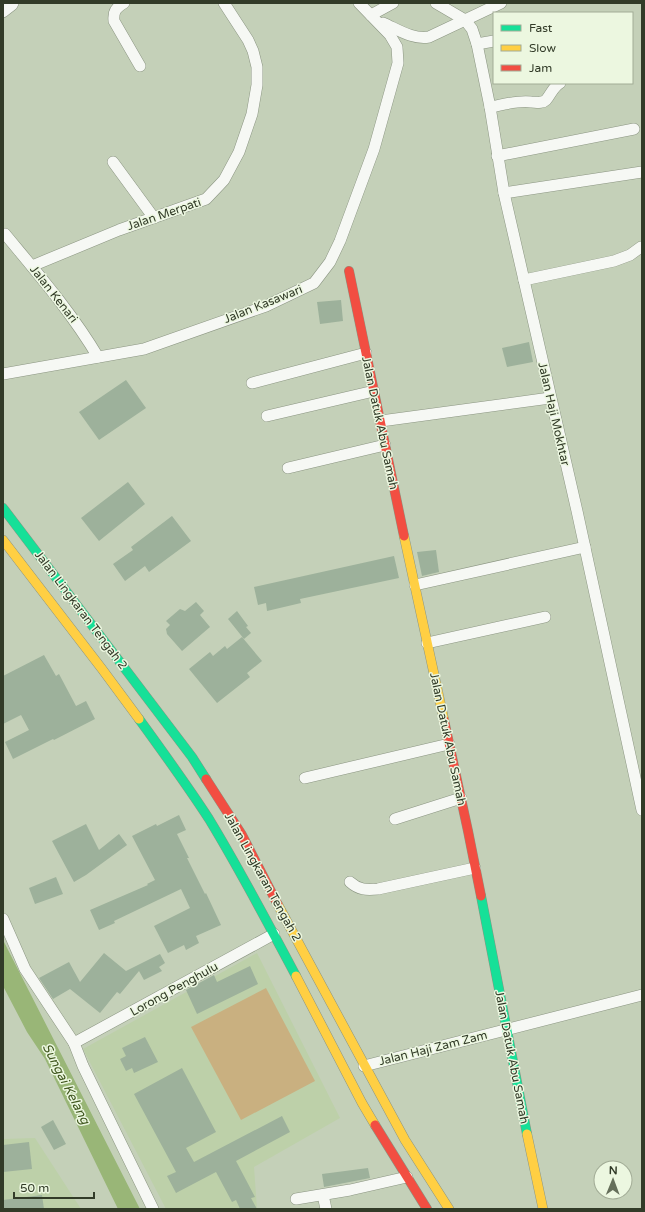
<svg xmlns="http://www.w3.org/2000/svg" width="645" height="1212" font-family="'Varela Round',sans-serif">
  <style>
    .built { fill: #bdd0a9 }
    .green { fill: #c9b080 }
    .water { fill: #99b677 }
    .building { fill: #9db19b }
    .lines { fill: none; stroke-linecap: round; stroke-linejoin: round }
    .street-casing { stroke: #8b9582; stroke-width: 12 }
    .fast-casing { stroke: #8b9582; stroke-width: 10 }
    .slow-casing { stroke: #8b9582; stroke-width: 10 }
    .jam-casing { stroke: #8b9582; stroke-width: 10 }
    .street { stroke: #f6f8f4; stroke-width: 11 }
    .fast { stroke: #16e098; stroke-width: 9 }
    .slow { stroke: #ffcf43; stroke-width: 9 }
    .jam { stroke: #f24e42; stroke-width: 9 }
    .labels { text-anchor: middle; dominant-baseline: central; stroke-width: 3; stroke-linejoin: round; paint-order: stroke }
    .street-label { font-size: 12px; fill: #323b28; stroke: #ecf7e0 }
    .water-label { font-size: 13px; font-style: italic; fill: #40571f; stroke: #ecf7e0 }
  </style>
  <rect width="100%" height="100%" fill="#c4d0b8"/>
  <g class="built">
    <path d="M257,953l83,165 -86,49 3,42h-91l-83,-160z"/>
    <path d="M35,1138l46,71h-78v-70z"/>
  </g>
  <path class="green" d="M266,988l49,93 -74,39 -50,-93z"/>
  <path class="water" d="M3,940l137,269h-22l-73,-150 -18,-27 -24,-46z"/>
  <g class="building">
    <path d="M341,300l2,21 -23,3 -3,-22z"/>
    <path d="M529,342l4,20 -26,5 -5,-19z"/>
    <path d="M126,380l20,28 -47,32 -20,-28z"/>
    <path d="M128,482l17,22 -46,37 -18,-23z"/>
    <path d="M172,516l19,25 -42,31 -4,-6 -20,15 -12,-17 20,-14 -2,-3z"/>
    <path d="M436,550l3,22 -17,4 -5,-24z"/>
    <path d="M394,556l5,22 -99,21 1,4 -34,8 -1,-8 -8,2 -4,-18z"/>
    <path d="M196,602l8,9 -4,4 10,12 -28,24 -15,-17 -1,-5 4,-4 -4,-4 14,-12 5,2z"/>
    <path d="M237,611l11,15 -2,1 5,6 -7,6 -16,-20z"/>
    <path d="M242,637l20,24 -15,12 3,4 -33,26 -28,-34 21,-17 3,4 12,-10 2,3z"/>
    <path d="M44,655l12,21 3,-2 17,32 10,-5 9,18 -41,21 -1,-1 -40,20 -8,-17 24,-12 -8,-15 -18,9v-48z"/>
    <path d="M179,815l7,15 -9,4 12,24h-2l18,36 1,-1 15,32 -25,11 3,7 -13,7 -2,-5 -16,8 -14,-27 36,-18 -9,-19 -67,32 1,2 -16,7 -9,-20 58,-25 -1,-1 8,-4 -23,-44 24,-12 1,2z"/>
    <path d="M86,824l13,26 20,-16 8,11 -41,30 -12,7 -22,-41z"/>
    <path d="M56,877l7,17 -28,10 -6,-16z"/>
    <path d="M104,953l22,18 34,-17 5,9 -6,4 3,4 -18,9 -5,-9 -19,23 -3,-2 -17,21 -30,-24 -17,10 -14,-21 30,-16 11,20z"/>
    <path d="M250,966l8,18 -61,30 -11,-24 28,-15 3,7z"/>
    <path d="M145,1037l13,25 -24,11 -2,-5 -6,3 -6,-12 6,-3 -4,-8z"/>
    <path d="M182,1068l34,64 -30,16 8,14 88,-46 8,16 -54,29 19,36 -4,1 6,11h-17l-4,-9 -4,2 -16,-30 -40,21 -9,-17 9,-4 -42,-78z"/>
    <path d="M53,1120l13,24 -12,6 -13,-23z"/>
    <path d="M29,1142l3,27 -29,3v-27z"/>
    <path d="M368,1168l2,10 -46,9 -2,-13z"/>
    <path d="M42,1195l2,14h-41v-9z"/>
  </g>
  <g class="lines">
    <g class="street-casing">
      <g id="street">
        <path d="M124,3c-8,5 -11,8 -10,18l26,45"/>
        <path d="M436,3l29,17 7,9 5,15 13,63 14,86 73,318 65,299"/>
        <path d="M3,12l9,-7 1,-2"/>
        <path d="M371,15l22,-12"/>
        <path d="M383,23c14,6 30,17 46,14l72,-34"/>
        <path d="M477,44l17,-3"/>
        <path d="M490,107c12,-2 28,-7 41,-5 5,0 11,2 15,-2 5,-6 7,-13 14,-17"/>
        <path d="M497,156l137,-27"/>
        <path d="M113,162l41,56"/>
        <path d="M504,193l138,-21"/>
        <path d="M5,234c33,40 67,79 93,123"/>
        <path d="M32,266l87,-36 87,-31 18,-19 15,-28 13,-38 5,-29v-18l-4,-16 -5,-11 -24,-37"/>
        <path d="M524,280l90,-19 16,-6 11,-8"/>
        <path d="M3,374l141,-25 122,-43 48,-23 16,-21 10,-21 34,-92 24,-86 -1,-16 -7,-12 -31,-32"/>
        <path d="M252,383l114,-30"/>
        <path d="M267,416l107,-25"/>
        <path d="M381,421l169,-23"/>
        <path d="M288,468l97,-23"/>
        <path d="M415,585l170,-38"/>
        <path d="M427,643l118,-26"/>
        <path d="M305,778l144,-34"/>
        <path d="M395,819l66,-21"/>
        <path d="M350,882c9,8 16,8 28,7l97,-21"/>
        <path d="M3,919l22,50 49,74 9,23 70,143"/>
        <path d="M74,1043l200,-109"/>
        <path d="M364,1066l278,-71"/>
        <path d="M323,1195l3,14"/>
        <path d="M296,1199l54,-9 57,-13"/>
      </g>
    </g>
    <g class="fast-casing">
      <g id="fast">
        <path d="M3,508l189,249 14,22"/>
        <path d="M139,719c24,33 48,66 70,100 31,51 59,104 87,157"/>
        <path d="M481,896l46,238"/>
      </g>
    </g>
    <g class="slow-casing">
      <g id="slow">
        <path d="M404,536l40,184"/>
        <path d="M3,540l99,129 37,50"/>
        <path d="M278,905l127,235 44,69"/>
        <path d="M296,976l66,127 13,22"/>
        <path d="M527,1134l16,75"/>
      </g>
    </g>
    <g class="jam-casing">
      <g id="jam">
        <path d="M349,271l55,265"/>
        <path d="M444,720l24,111 13,65"/>
        <path d="M206,779l36,56 36,70"/>
        <path d="M375,1125l52,84"/>
      </g>
    </g>
    <use href="#street" class="street"/>
    <use href="#fast" class="fast"/>
    <use href="#slow" class="slow"/>
    <use href="#jam" class="jam"/>
  </g>
  <g class="labels">
    <g class="street-label">
      <text transform="translate(164 214) rotate(-19)">Jalan Merpati</text>
      <text transform="translate(54 294) rotate(52)">Jalan Kenari</text>
      <text transform="translate(263 304) rotate(-22)">Jalan Kasawari</text>
      <text transform="translate(554 414) rotate(77)">Jalan Haji Mokhtar</text>
      <text transform="translate(380 423) rotate(78)">Jalan Datuk Abu Samah</text>
      <text transform="translate(81 610) rotate(53)">Jalan Lingkaran Tengah 2</text>
      <text transform="translate(448 739) rotate(78)">Jalan Datuk Abu Samah</text>
      <text transform="translate(263 877) rotate(61)">Jalan Lingkaran Tengah 2</text>
      <text transform="translate(174 989) rotate(-29)">Lorong Penghulu</text>
      <text transform="translate(433 1048) rotate(-14)">Jalan Haji Zam Zam</text>
      <text transform="translate(512 1057) rotate(79)">Jalan Datuk Abu Samah</text>
    </g>
    <g class="water-label">
      <text transform="translate(66 1084) rotate(63)">Sungai Kelang</text>
    </g>
  </g>
  <rect width="645" height="1212" fill="none" stroke="#323b28" stroke-width="8"/>
  <rect x="493" y="12" width="140" height="72" fill="#ecf7e0" stroke="#a2ac96"/>
  <rect x="501" y="25" width="20" height="6" fill="#16e098" stroke="#a2ac96"/>
  <text x="529" y="32" font-size="12" fill="#323b28">Fast</text>
  <rect x="501" y="45" width="20" height="6" fill="#ffcf43" stroke="#a2ac96"/>
  <text x="529" y="52" font-size="12" fill="#323b28">Slow</text>
  <rect x="501" y="65" width="20" height="6" fill="#f24e42" stroke="#a2ac96"/>
  <text x="529" y="72" font-size="12" fill="#323b28">Jam</text>
  <g transform="translate(613 1180) rotate(1)"><circle r="19" fill="#ecf7e0" stroke="#a2ac96"/>
  <path d="M0-3L7 15L0 10L-7 15Z" fill="#656f5a"/>
  <text y="-6" font-size="11" font-weight="bold" text-anchor="middle" fill="#323b28">N</text>
  </g>
  <path d="M14 1192v6h80v-6" fill="none" stroke="#323b28" stroke-width="2"/>
  <text x="20" y="1192" font-size="12" fill="#323b28" stroke="#ecf7e0" stroke-width="3" paint-order="stroke">50 m</text>
</svg>
